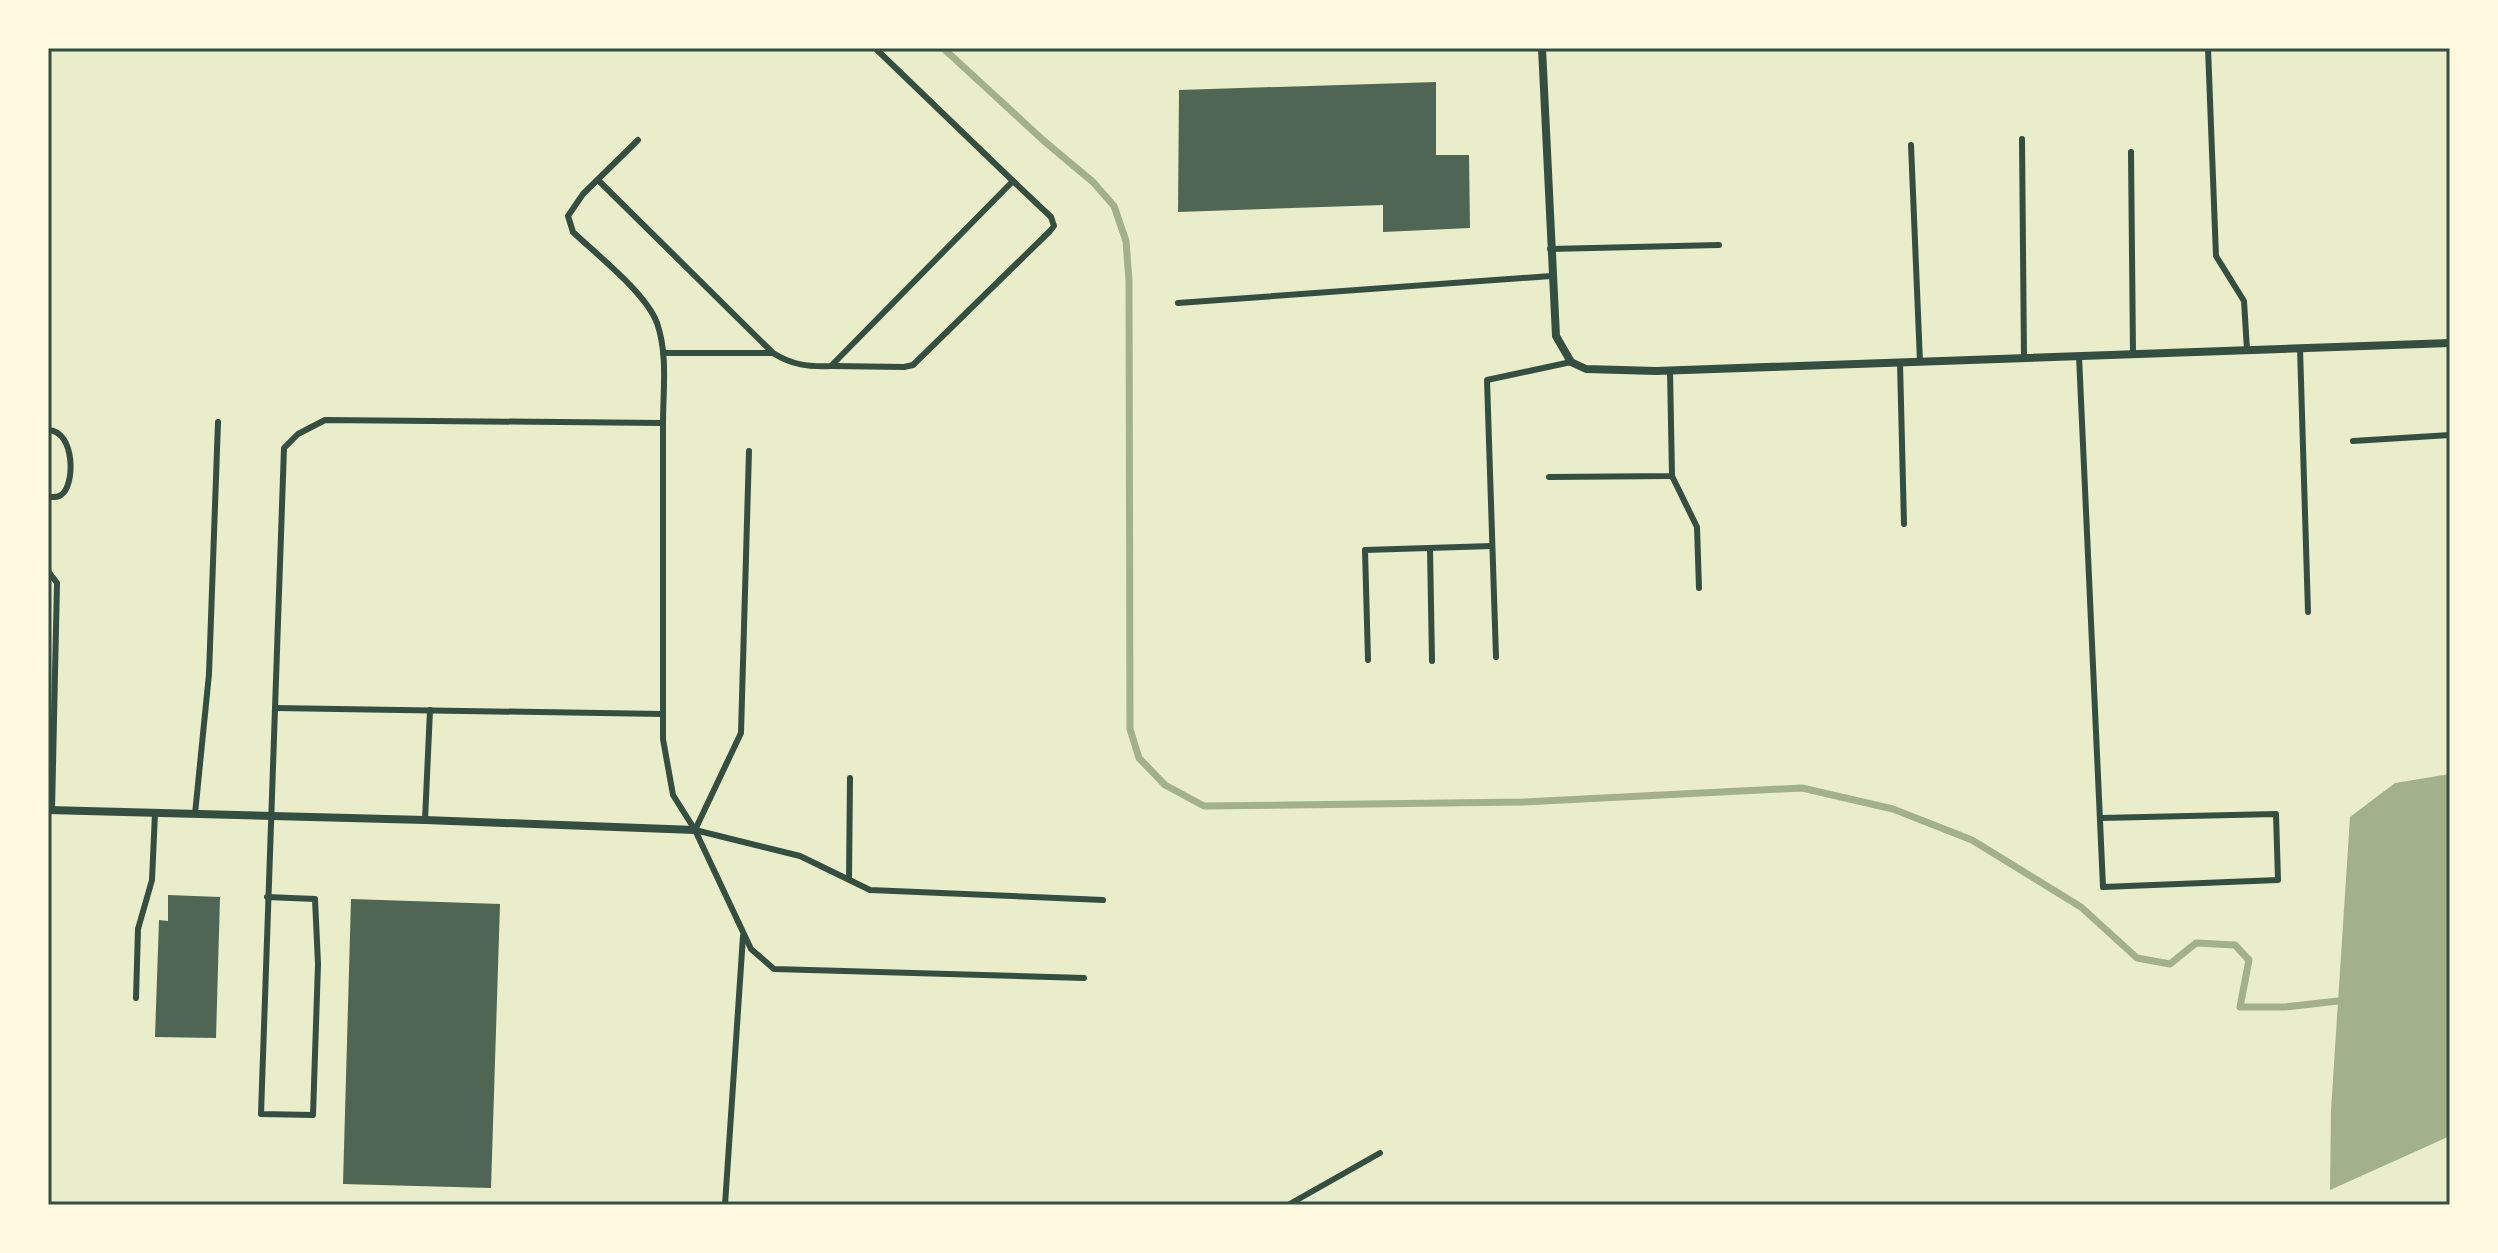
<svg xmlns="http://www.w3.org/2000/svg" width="2498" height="1253" font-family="'PT Serif',serif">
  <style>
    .water { fill: #a3b18a }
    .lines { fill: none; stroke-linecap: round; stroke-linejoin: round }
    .stream { stroke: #a3b18a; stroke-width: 7 }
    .building { fill: #4f6655 }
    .service { stroke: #344e41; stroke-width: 6 }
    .minor { stroke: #344e41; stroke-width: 8 }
    .neatline { fill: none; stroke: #344e41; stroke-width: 3 }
  </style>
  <rect width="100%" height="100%" fill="#e9edc9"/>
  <path class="water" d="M2450,774v362l-120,54 1,-80 19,-293 45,-34z"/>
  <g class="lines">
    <path class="stream" d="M943,48l101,93 49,41 21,24 12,35 3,40 1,448 9,29 26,27 39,21 318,-4 280,-14 91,21 79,31 109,67 56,51 33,6 26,-21 39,2 14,15 -9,47h45l53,-6"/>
  </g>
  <g class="building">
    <path d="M1436,82v73h33l1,73 -87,4v-27l-205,7 1,-122z"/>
    <path d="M168,895l52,2 -4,141 -61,-1 4,-117 9,1z"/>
    <path d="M351,899l149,5 -9,284 -148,-4z"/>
  </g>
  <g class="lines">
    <g class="service">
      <path d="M2208,48l8,208 28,45 3,49"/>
      <path d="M2022,139l2,219"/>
      <path d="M638,140l-55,54 -15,22 5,16c24,23 73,61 84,91 11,31 6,68 6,100"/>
      <path d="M1911,145l9,217"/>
      <path d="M2131,152l2,202"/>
      <path d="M598,180l175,173c19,12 35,14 58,13l182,-185 -138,-133"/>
      <path d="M1550,249l169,-4"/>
      <path d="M1178,303l373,-27"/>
      <path d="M2300,348l8,264"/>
      <path d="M663,353h108"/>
      <path d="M2079,356l24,531 175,-7 -2,-66 -175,4"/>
      <path d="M1900,363l4,161"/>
      <path d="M831,366l73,1 9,-2 137,-134 4,-5 -3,-9 -38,-36"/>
      <path d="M48,430c28,1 27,57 13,65 -4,3 -9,2 -13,2"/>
      <path d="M2353,441l97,-6"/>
      <path d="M1672,476l25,51 2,61"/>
      <path d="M1549,477l123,-1 -2,-106"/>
      <path d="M1430,548l2,113"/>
      <path d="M48,571l9,12 -5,227"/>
      <path d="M1496,657l-9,-277 84,-18"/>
      <path d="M1368,660l-3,-110 127,-4"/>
      <path d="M275,708l388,6"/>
      <path d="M195,814l14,-140 9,-252"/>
      <path d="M425,820l5,-110"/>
      <path d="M695,830l105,26 70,34 233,10"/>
      <path d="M695,830l46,-97 8,-282"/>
      <path d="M849,879l1,-101"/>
      <path d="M267,897l48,2 3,65 -5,151 -52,-1 23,-666 14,-14 27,-14 338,3v316l10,56 22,35 56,119 23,20 310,9"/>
      <path d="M136,998l2,-69 14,-49 3,-67"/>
      <path d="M725,1205l18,-269"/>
      <path d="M1288,1205l92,-52"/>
    </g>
    <g class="minor">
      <path d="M1542,48l14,288 15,26 15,7 70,2 794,-28"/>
      <path d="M48,810l377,10 270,10"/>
    </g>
  </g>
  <rect width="2498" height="1253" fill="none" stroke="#fefae0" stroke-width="100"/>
  <rect x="50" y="50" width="2398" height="1153" class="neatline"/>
</svg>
